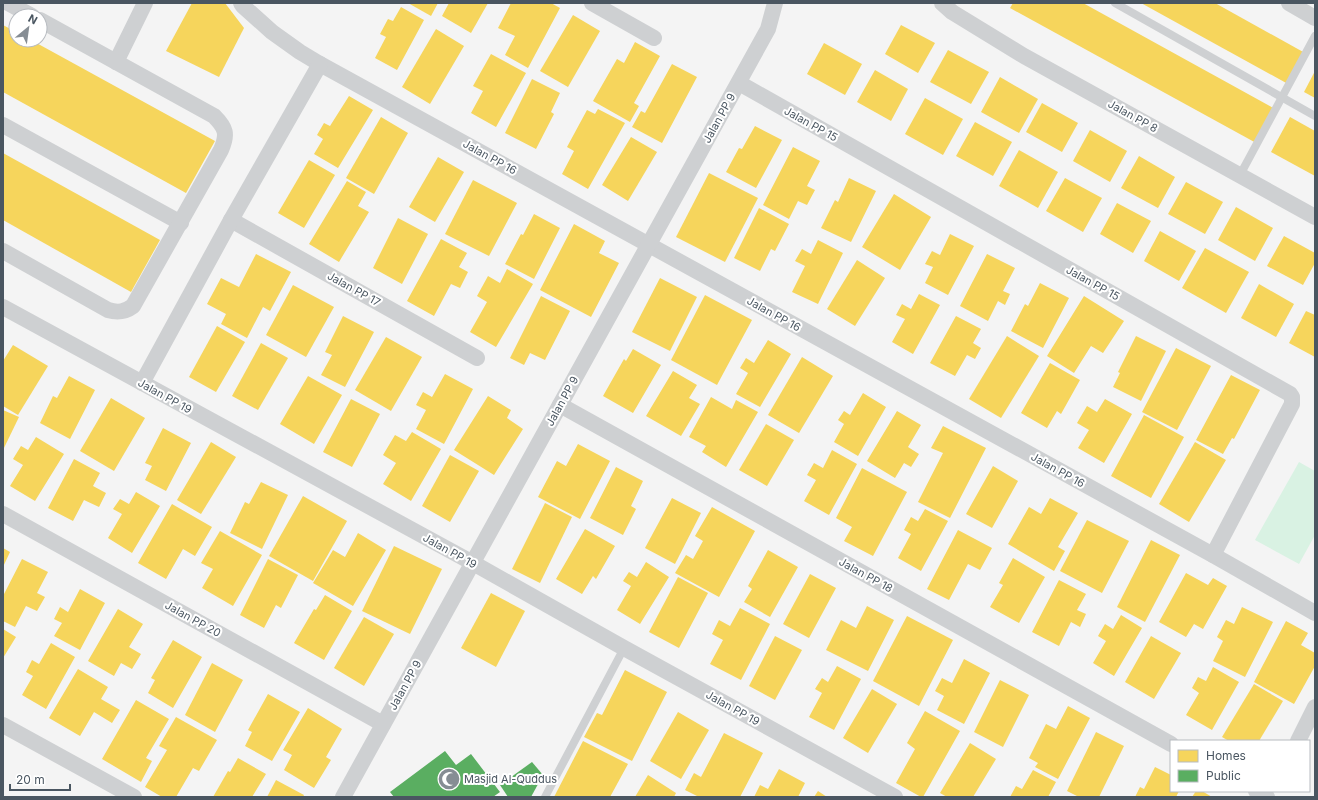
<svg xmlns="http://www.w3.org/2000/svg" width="1318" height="800" font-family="Inter,sans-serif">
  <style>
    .green { fill: #d9f2e3 }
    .homes { fill: #f6d55c }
    .public { fill: #5aae61 }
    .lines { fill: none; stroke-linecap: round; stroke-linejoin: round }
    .service { stroke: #ced0d2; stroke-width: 8 }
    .minor { stroke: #ced0d2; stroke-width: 16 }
    .labels { text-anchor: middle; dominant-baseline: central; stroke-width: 4; stroke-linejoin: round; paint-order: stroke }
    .street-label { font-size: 11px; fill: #4a5661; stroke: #fff }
    .poi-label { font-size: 11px; fill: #4a5661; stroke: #fff; text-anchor: start }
  </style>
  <rect width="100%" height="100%" fill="#f4f4f4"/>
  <path class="green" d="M1299,462l16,9v64l-16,29 -44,-24z"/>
  <g class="homes">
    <path d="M192,3h33l19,25 -25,49 -53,-26z"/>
    <path d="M408,3h30l-7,13z"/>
    <path d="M449,3h39l-17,30 -29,-17z"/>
    <path d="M511,3h40l9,5 -32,60 -23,-13 10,-19 -17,-8z"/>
    <path d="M1013,3h70l194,107 -19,34 -248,-136z"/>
    <path d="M1141,3h74l90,50 -17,31z"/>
    <path d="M401,7l23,13 -27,50 -22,-12 11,-21 -6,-3 8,-15 5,2z"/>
    <path d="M573,15l27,16 -32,56 -28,-16z"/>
    <path d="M3,25l13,7v8h15l184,101 -29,52 -183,-101z"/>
    <path d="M901,25l34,18 -17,30 -33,-19z"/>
    <path d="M436,29l28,17 -34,58 -28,-17z"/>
    <path d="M635,42l25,14 -26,47 5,3 -9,16 -37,-21 24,-42 7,4z"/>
    <path d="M824,43l38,21 -17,31 -38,-21z"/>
    <path d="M948,50l41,22 -18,32 -41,-22z"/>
    <path d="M491,54l35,19 -30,54 -25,-14 12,-22 -10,-5z"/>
    <path d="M672,64l25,13 -35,66 -30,-16 9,-16 4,2z"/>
    <path d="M875,70l33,19 -17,32 -34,-19z"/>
    <path d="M1315,71v27l-11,-6z"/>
    <path d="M1000,77l38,22 -19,34 -38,-21z"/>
    <path d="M532,79l28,14 -9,19 3,2 -18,35 -31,-16z"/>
    <path d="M349,96l24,14 -35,58 -24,-14 9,-15 -6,-4 7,-12 6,3z"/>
    <path d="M925,98l38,21 -20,36 -38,-21z"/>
    <path d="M1042,103l36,20 -16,29 -36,-20z"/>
    <path d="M598,109l27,14 -37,66 -26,-15 12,-23 -7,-4 20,-37 8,4z"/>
    <path d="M381,117l27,16 -34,61 -28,-16z"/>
    <path d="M1290,117l25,14v45l-44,-24z"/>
    <path d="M975,122l37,20 -19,34 -37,-20z"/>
    <path d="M755,126l27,14 -26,48 -30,-16 13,-24 3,1z"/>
    <path d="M1090,130l37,21 -17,31 -37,-21z"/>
    <path d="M631,137l26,15 -29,49 -26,-16z"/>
    <path d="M793,147l27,14 -13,25 8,4 -8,15 -9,-4 -9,18 -26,-14z"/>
    <path d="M1019,150l39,22 -20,36 -39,-22z"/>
    <path d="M3,153l157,87 -29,52 -128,-72z"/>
    <path d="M1139,156l36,21 -17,31 -37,-20z"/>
    <path d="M438,157l26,15 -29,50 -26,-15z"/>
    <path d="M309,160l26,15 -31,53 -26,-15z"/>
    <path d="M709,173l49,25 -33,64 -49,-25z"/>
    <path d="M849,178l27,13 -25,51 -30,-14 14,-28 3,2z"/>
    <path d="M1065,178l37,20 -19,34 -37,-21z"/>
    <path d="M473,180l44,23 -28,53 -44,-22z"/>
    <path d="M347,181l19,11 -8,14 11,6 -30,50 -30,-18z"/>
    <path d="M1186,182l37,20 -18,32 -37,-20z"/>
    <path d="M894,194l37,23 -31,53 -38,-23z"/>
    <path d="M1117,203l34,18 -18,32 -33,-19z"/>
    <path d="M1236,207l37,21 -18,33 -37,-21z"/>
    <path d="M759,208l30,16 -14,27 -4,-2 -11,22 -26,-13z"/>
    <path d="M534,214l26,14 -26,51 -29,-15 16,-30 2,1z"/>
    <path d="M398,218l30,16 -26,50 -29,-16z"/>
    <path d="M574,224l31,17 -6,12 20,10 -28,54 -51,-27z"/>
    <path d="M1160,231l36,20 -17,30 -35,-20z"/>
    <path d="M950,234l24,12 -26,49 -23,-12 8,-16 -8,-3 7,-13 8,4z"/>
    <path d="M1284,236l31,17v10l-12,22 -36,-19z"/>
    <path d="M441,239l26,14 -8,14 9,5 -8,16 -9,-4 -17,32 -27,-15z"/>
    <path d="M818,240l25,13 -25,51 -26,-12 13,-26 -10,-5 7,-12 9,5z"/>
    <path d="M1205,248l44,24 -23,41 -44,-25z"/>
    <path d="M256,254l35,18 -21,39 -7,-4 -16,31 -26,-14 5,-10 -19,-10 14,-26 18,9z"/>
    <path d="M987,254l28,14 -12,23 7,3 -5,11 -7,-4 -10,20 -28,-15z"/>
    <path d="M857,260l28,18 -30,48 -28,-17z"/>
    <path d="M507,269l26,15 -37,63 -26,-15 17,-30 -10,-6 11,-20 12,7z"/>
    <path d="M660,278l37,19 -27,54 -38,-19z"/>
    <path d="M1040,283l29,15 -26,50 -32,-17 14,-27 3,2z"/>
    <path d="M1259,284l35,20 -18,33 -35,-19z"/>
    <path d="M293,285l41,22 -28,50 -40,-22z"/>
    <path d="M919,294l21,11 -27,49 -21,-12 13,-23 -9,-4 6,-11 9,5z"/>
    <path d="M705,295l47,25 -35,65 -46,-25z"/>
    <path d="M541,296l29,15 -25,49 -15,-7 -6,12 -14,-7z"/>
    <path d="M1084,296l40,25 -21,32 -12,-7 -17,27 -27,-17z"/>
    <path d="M1306,311l9,4v42l-26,-14z"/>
    <path d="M343,316l31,16 -29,55 -24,-12 11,-20 -7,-3z"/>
    <path d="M956,316l25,13 -8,14 8,5 -6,11 -8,-4 -12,21 -25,-13z"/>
    <path d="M217,326l28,16 -29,50 -27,-15z"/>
    <path d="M1007,336l32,20 -38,62 -32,-19z"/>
    <path d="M1136,336l30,15 -25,50 -28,-14 7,-14 -2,-1z"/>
    <path d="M386,337l36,20 -31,54 -36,-21z"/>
    <path d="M768,340l23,14 -31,53 -24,-13 12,-21 -8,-5 6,-10 8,5z"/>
    <path d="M261,343l27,15 -30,52 -26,-14z"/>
    <path d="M13,345l35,21 -30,49 -15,-9v-45z"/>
    <path d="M1176,348l35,18 -34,64 -35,-18z"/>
    <path d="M633,349l28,16 -28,48 -30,-17 21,-37 2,2z"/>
    <path d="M802,357l31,19 -34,57 -31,-18z"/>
    <path d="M1050,363l30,17 -19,34 -4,-3 -10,17 -26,-15z"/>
    <path d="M673,371l24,14 -8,13 11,6 -19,32 -35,-20z"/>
    <path d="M445,374l28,15 -29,55 -28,-15 10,-19 -10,-5 7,-13 9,5z"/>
    <path d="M1231,375l29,15 -26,49 -2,-1 -9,16 -27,-14z"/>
    <path d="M69,376l26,14 -25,49 -30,-16 13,-27 4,2z"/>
    <path d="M308,376l34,19 -28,49 -34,-20z"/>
    <path d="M863,393l23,14 -28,49 -24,-14 10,-18 -6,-4 6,-9 6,4z"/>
    <path d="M488,396l23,14 -4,8 16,11 -29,46 -40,-25z"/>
    <path d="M711,397l21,12 4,-9 22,12 -32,55 -24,-15 4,-6 -17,-9z"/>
    <path d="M111,398l34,20 -31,53 -34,-20z"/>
    <path d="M351,399l29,15 -28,53 -29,-15z"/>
    <path d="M1105,399l27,15 -28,49 -26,-15 11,-18 -12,-7 10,-17 10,6z"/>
    <path d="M3,410l16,7 -16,33z"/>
    <path d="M897,411l24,14 -13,22 11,7 -8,13 -7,-4 -9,15 -28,-17z"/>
    <path d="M1144,415l40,22 -33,61 -40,-22z"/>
    <path d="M766,424l28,16 -27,46 -28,-16z"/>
    <path d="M943,426l43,22 -36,70 -32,-16 25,-49 -12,-5z"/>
    <path d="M163,428l28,15 -25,48 -21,-11 7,-14 -7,-3z"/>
    <path d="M412,432l29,17 -30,52 -28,-17 13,-21 -13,-8 12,-20 11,6z"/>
    <path d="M36,437l28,17 -29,47 -25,-15 13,-21 -10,-6 8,-13 7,4z"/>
    <path d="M211,442l25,15 -35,57 -24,-14z"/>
    <path d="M1195,442l31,18 -37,62 -30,-18z"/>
    <path d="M578,444l32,17 -30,58 -42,-22 19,-36 9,5z"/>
    <path d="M832,450l25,14 -28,51 -25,-14 12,-21 -9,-5 7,-12 9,5z"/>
    <path d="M450,455l29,16 -29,51 -28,-16z"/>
    <path d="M74,459l26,14 -7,13 13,7 -7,14 -15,-7 -11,21 -25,-13z"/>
    <path d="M993,466l25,15 -26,47 -26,-14z"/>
    <path d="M616,467l27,14 -12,25 5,3 -13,26 -33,-17z"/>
    <path d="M862,468l45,24 -34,64 -29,-15 8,-14 -16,-9z"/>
    <path d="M261,482l27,13 -26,54 -32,-16 15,-31 4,2z"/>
    <path d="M136,492l24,14 -28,47 -24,-15 14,-24 -9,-5 7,-10 9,5z"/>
    <path d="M303,496l44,25 -34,60 -44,-25z"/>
    <path d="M672,498l29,15 -26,51 -30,-16z"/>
    <path d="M1050,498l28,15 -20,34 7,4 -11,20 -46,-27 21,-37 12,7z"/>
    <path d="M545,503l27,14 -32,66 -28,-14z"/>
    <path d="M172,504l40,23 -17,29 -12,-7 -17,30 -28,-16z"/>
    <path d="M712,507l43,24 -36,66 -44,-24 11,-18 7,4 10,-18 -8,-5z"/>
    <path d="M925,509l23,12 -27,50 -23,-13 13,-24 -7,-4 7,-13 7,4z"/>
    <path d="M1087,520l42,21 -27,52 -42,-22z"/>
    <path d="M585,529l30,17 -19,33 -3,-3 -11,18 -26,-15z"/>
    <path d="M958,530l34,18 -12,22 -12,-6 -19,36 -22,-11z"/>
    <path d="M220,531l42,24 -29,51 -31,-18 11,-19 -12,-6z"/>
    <path d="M358,533l28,17 -33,56 -40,-23 20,-33 12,7z"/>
    <path d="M1151,540l29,15 -35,67 -28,-15z"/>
    <path d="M394,546l48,23 -32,65 -48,-23z"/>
    <path d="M3,548l7,4 -7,15z"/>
    <path d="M768,550l30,17 -28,50 -26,-15 8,-13 -4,-3z"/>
    <path d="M1013,558l32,19 -26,46 -29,-16 13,-22 -4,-2z"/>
    <path d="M22,559l26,13 -11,21 8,4 -8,14 -11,-5 -11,21 -12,-6v-25z"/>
    <path d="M268,559l30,16 -17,33 -5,-3 -12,23 -24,-13z"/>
    <path d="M646,562l23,15 -29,47 -23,-14 14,-24 -8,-5 6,-9 8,5z"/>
    <path d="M1186,573l22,12 5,-7 14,8 -24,43 -9,-5 -8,13 -27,-15z"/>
    <path d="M810,574l26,14 -27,50 -26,-14z"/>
    <path d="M678,577l30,16 -29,55 -30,-16z"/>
    <path d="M1059,580l27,14 -9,16 9,4 -6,13 -9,-5 -12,24 -27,-14z"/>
    <path d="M80,589l25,14 -25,47 -26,-14 8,-13 -8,-4 6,-12 8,5z"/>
    <path d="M491,593l34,18 -29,56 -35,-19z"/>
    <path d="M325,595l27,16 -28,49 -30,-17 20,-34 2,1z"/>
    <path d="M867,606l27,14 -26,51 -42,-21 15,-30 15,8z"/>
    <path d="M1242,607l31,15 -28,55 -32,-16 10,-20 -6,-4 9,-17 8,4z"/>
    <path d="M740,608l30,16 -29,56 -31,-16 13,-24 -11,-6 7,-14 11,6z"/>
    <path d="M118,609l25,15 -14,23 12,7 -9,15 -11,-6 -7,13 -26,-15z"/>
    <path d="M1121,615l21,13 -28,48 -21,-13 13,-22 -8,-5 7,-12 8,5z"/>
    <path d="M907,616l46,24 -34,66 -46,-25z"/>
    <path d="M364,617l30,17 -30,52 -30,-18z"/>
    <path d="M1286,621l22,12 -7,12 14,8v13l-21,38 -40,-22z"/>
    <path d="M3,629l13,8 -13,21z"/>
    <path d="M775,636l27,14 -27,50 -26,-14z"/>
    <path d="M1151,636l30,17 -27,46 -29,-17z"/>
    <path d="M173,640l29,17 -29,51 -25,-15 7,-13 -4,-2z"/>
    <path d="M51,643l24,14 -29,52 -24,-14 11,-19 -7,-4 6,-12 7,4z"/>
    <path d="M964,659l26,14 -26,51 -27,-14 7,-14 -9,-5 7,-13 10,5z"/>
    <path d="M212,663l31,17 -28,52 -30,-17z"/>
    <path d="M837,666l24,13 -27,51 -25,-13 13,-24 -7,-4 7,-11 6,4z"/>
    <path d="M1213,667l26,15 -27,48 -26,-15 13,-22 -7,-5 6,-11 8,4z"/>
    <path d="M78,669l30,18 -7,12 19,11 -8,13 -18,-11 -14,24 -31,-18z"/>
    <path d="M625,670l42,22 -35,69 -48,-24 13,-24 5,2z"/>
    <path d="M1000,680l29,15 -26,52 -29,-15z"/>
    <path d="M1254,684l29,17 -24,40h-30l-7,-4z"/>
    <path d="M872,689l25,15 -29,49 -25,-15z"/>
    <path d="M268,694l32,18 -28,49 -27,-15 7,-14 -4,-2z"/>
    <path d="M136,700l33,19 -23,39 6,3 -11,21 -39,-23z"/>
    <path d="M1068,706l22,12 -32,61 -23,-12 3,-4 -9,-5 17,-34 10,5z"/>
    <path d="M308,708l34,21 -16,28 5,3 -17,28 -30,-18 8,-15 -9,-5z"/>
    <path d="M925,711l35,20 -37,66h-2l-25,-14 19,-34 -8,-6z"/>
    <path d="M678,712l31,18 -28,49 -31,-18z"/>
    <path d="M176,717l41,23 -18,31 -6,-3 -17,29h-14l-17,-10 22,-37 -8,-4z"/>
    <path d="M1096,732l28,14 -25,51h-20l-12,-6z"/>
    <path d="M724,733l39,20 -23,44h-41l-14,-7 9,-17 7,4z"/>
    <path d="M583,741l45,23 -18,33h-56z"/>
    <path d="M970,743l26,16 -23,38h-26l-7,-4z"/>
    <path d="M238,758l28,16 -14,23h-39l15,-26 2,1z"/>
    <path d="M1155,767l16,8v16h8l-3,6h-41l5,-10 4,2z"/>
    <path d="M779,769l26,14 -7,14h-44l6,-12 8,4z"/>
    <path d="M1033,770l23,12 -8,15h-38l6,-11 6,3z"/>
    <path d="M648,775l28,18 -2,4h-39z"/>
    <path d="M276,780l28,15 -1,2h-36z"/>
    <path d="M818,791l9,6h-13z"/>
    <path d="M1196,791h6l10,6h-20z"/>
  </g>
  <g class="public">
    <path d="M445,751l11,14 15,-11 29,38 -7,5h-99l-4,-5z"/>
    <path d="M532,762l11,13 -12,22h-23l-8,-12z"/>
  </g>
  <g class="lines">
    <g class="service">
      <path d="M1115,3l200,113"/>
      <path d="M1240,175l75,-139"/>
      <path d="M545,797l79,-149"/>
    </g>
    <g class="minor">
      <path d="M8,3l24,13"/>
      <path d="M241,3l2,3 29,26 28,20 20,12 893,491 102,58"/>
      <path d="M592,3l62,35"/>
      <path d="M942,3l10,9 72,44 291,161"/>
      <path d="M1289,3l26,15"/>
      <path d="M116,62l29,-59"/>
      <path d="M739,83l551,311 2,3v7l-79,151"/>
      <path d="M3,125l178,98"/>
      <path d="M231,220l246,138"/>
      <path d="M3,251l105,59c10,3 17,2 25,-4l88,-156c7,-16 5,-22 -7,-34l-174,-96"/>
      <path d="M3,307l470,256 151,85 271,149"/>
      <path d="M142,383l89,-163 89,-156"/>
      <path d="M560,405l611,339"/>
      <path d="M3,514l380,210"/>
      <path d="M3,725l131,72"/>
      <path d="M1298,741l17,-34"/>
      <path d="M1256,791l11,6"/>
      <path d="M343,797l425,-768 7,-26"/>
    </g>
  </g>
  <defs>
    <g id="mosque-disc" transform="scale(1.15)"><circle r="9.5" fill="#868d94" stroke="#fff"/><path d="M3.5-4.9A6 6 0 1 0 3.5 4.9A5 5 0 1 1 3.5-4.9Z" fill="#fff"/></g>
  </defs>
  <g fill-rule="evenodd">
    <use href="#mosque-disc" x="449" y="779"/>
  </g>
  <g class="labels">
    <g class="street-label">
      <text transform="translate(1133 116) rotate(29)">Jalan PP 8</text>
      <text transform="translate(719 118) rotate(-61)">Jalan PP 9</text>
      <text transform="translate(811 124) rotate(29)">Jalan PP 15</text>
      <text transform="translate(490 157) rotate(29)">Jalan PP 16</text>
      <text transform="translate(1093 283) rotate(29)">Jalan PP 15</text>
      <text transform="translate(354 289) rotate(29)">Jalan PP 17</text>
      <text transform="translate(774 314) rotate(29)">Jalan PP 16</text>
      <text transform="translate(165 396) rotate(29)">Jalan PP 19</text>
      <text transform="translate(562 401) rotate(-61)">Jalan PP 9</text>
      <text transform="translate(1058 470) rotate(29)">Jalan PP 16</text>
      <text transform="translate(450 551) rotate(29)">Jalan PP 19</text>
      <text transform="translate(866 575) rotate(29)">Jalan PP 18</text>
      <text transform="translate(193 619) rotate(29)">Jalan PP 20</text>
      <text transform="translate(405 685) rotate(-61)">Jalan PP 9</text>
      <text transform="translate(733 708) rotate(29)">Jalan PP 19</text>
    </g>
    <g class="poi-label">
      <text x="464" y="779">Masjid Al-Quddus</text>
    </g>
  </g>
  <rect width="1318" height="800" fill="none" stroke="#4a5661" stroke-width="8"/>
  <rect x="1170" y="740" width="140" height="52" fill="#ffffff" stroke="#b7bbc0"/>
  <rect x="1178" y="750" width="20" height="12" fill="#f6d55c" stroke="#b7bbc0"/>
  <text x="1206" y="760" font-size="12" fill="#4a5661">Homes</text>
  <rect x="1178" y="770" width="20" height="12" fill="#5aae61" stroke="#b7bbc0"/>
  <text x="1206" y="780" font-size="12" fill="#4a5661">Public</text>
  <g transform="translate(28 28) rotate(29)"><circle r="19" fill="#ffffff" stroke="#b7bbc0"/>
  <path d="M0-3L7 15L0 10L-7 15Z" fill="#868d94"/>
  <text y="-6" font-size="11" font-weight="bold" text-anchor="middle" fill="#4a5661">N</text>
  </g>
  <path d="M10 784v6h60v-6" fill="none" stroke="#4a5661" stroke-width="2"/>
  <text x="16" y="784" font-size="12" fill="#4a5661" stroke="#ffffff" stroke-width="3" paint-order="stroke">20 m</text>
</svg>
